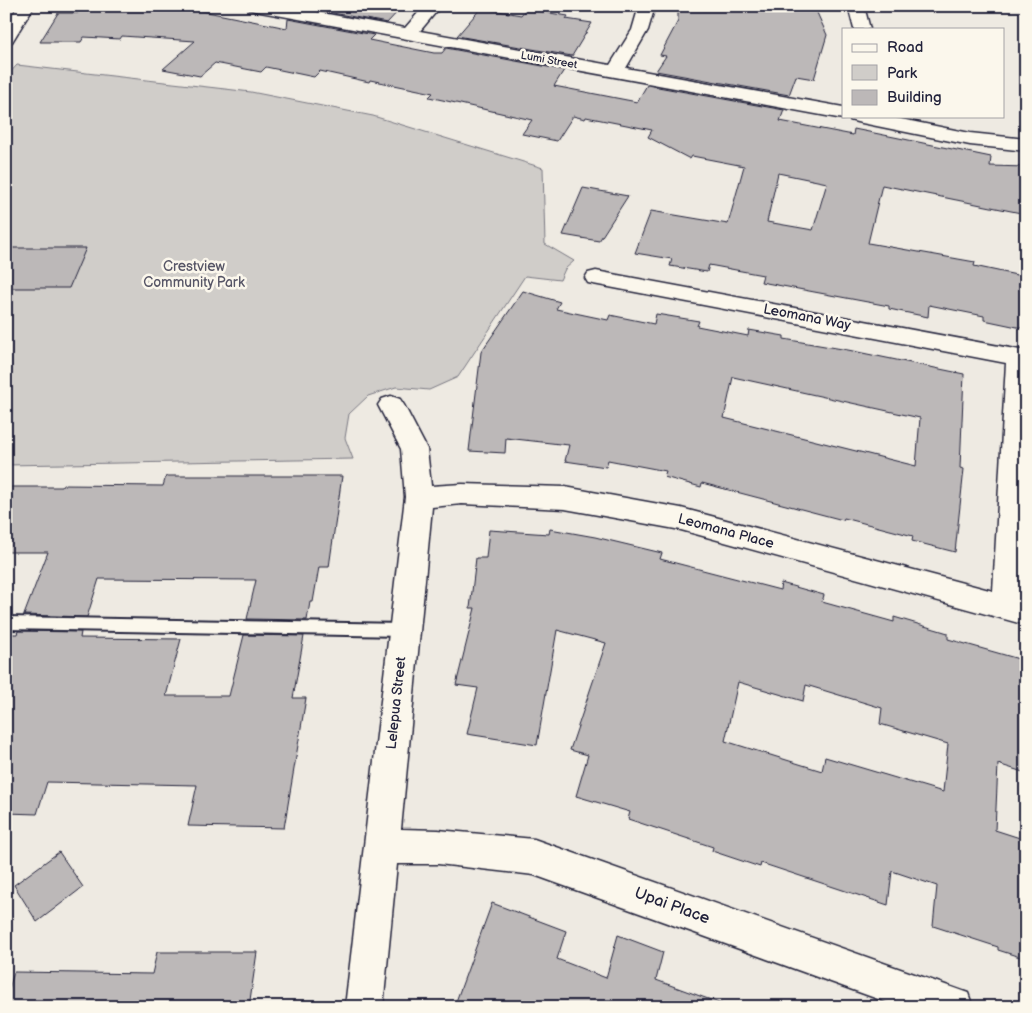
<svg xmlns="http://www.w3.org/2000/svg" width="1032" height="1013" font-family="'Balsamiq Sans',sans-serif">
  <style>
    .green { fill: #d0cdc9; stroke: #797882 }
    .building { fill: #bcb8b8; stroke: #22223b; fill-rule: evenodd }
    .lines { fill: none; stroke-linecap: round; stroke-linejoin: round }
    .service-casing { stroke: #22223b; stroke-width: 4 }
    .minor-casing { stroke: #22223b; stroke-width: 3 }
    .service { fill: #fbf7ec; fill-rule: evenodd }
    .minor { fill: #fbf7ec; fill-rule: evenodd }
    .labels { text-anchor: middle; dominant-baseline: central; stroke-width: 5; stroke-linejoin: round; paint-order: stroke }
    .far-street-label { font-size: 11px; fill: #22223b; stroke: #fbf7ec }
    .park-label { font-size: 14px; fill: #565566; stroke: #fbf7ec }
    .street-label { font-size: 14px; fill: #22223b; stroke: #fbf7ec }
    .near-street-label { font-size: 16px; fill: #22223b; stroke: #fbf7ec }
  </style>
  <rect width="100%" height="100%" fill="#eeeae2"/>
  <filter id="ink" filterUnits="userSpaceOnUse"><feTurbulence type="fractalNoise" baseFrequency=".02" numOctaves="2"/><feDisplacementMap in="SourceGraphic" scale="10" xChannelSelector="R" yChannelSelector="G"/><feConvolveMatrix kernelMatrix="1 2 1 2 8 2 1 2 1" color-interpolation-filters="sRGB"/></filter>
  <g filter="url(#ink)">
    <path class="green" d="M17,65l234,27 122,24 170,52 2,76 29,17 -9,8 -5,11 -35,-4 -67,101 -29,13 -33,-3 -28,9 -19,18 -4,24 8,21 -347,6v-388z"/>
    <g class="building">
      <path d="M82,6h76l-1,2 45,3 85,17 1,-9 86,16 -5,5 65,13h8l4,-5 118,22 -10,16 83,16 10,-17 137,25 -4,11 73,14 1,-6 40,8 97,20 -1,9 36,1v47l-144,-29 -14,58 107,19 -1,4 52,11 -4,51 -38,-8v-4l-55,-11 -1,12 -39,-8v-3l-128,-24 2,-7 -54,-10 -2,7 -37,-6 2,-7 -37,-6 16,-42 77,13 16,-58 -52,-10 -2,3 -42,-22 4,-7 -66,-13 -1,2 -12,-3 -16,25 -35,-7 10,-14 -103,-23 4,-4 -63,-13 -1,2 -49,-11 -6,6 -48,-10 -5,5 -46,-9 -15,13 -37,-7 32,-28 -73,-5 -2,3 -36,-2 -3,5h-41l18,-29h20zM778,173l49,10 -14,47 -46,-8z"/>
      <path d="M295,6h108l-16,17z"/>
      <path d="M705,6h109l13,29 -13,44 -18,-3 -7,19 -133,-24 10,-15 -6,-1 18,-34v-13l28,2z"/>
      <path d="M481,8l40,7 5,-6 42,7 -2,3 26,4 -20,33 -115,-20z"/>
      <path d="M583,188l45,8 -29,45 -36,-6z"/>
      <path d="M6,248h80l-17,40h-63z"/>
      <path d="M523,291l37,11 -4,7 52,11 2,-5 44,9 2,-10 43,7 -2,5 51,10 1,-6 35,6v3l64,11 116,24 -4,94 4,1 -9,83 -43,-11 1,-5 -69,-18 -1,2 -141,-37 -1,4 -37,-10 2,-6 -58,-11 -2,7 -41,-6 4,-16 -63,-7 -1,15 -36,-2 12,-99zM733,377l187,41 -4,48 -192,-48z"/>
      <path d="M166,476h176l-13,91h-10l-6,35h-3l-3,18 -60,-1 9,-39 -157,-1 -12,38 -63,-2 24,-63h-42v-65h55l1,-2 101,1z"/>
      <path d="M550,529l45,8 67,16 -2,6 120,31 1,-7 43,12 -2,7 72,20v-5l54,16v6l78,22v112l-28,-9 -3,66 31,10v119l-28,-9v-3l-65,-21 4,-40 -45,-15 -4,34 -127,-42 -1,4 -48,-16 1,-4 -85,-28 2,-7 -54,-16 12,-41 -18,-5 36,-107 -49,-13 -20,115 -70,-11 11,-46 -22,-3 19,-77h-5l6,-50h10l3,-28 60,4zM738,682l65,19 3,-16 76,23 -2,16 68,20 -5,48 -118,-35 -3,14 -97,-30z"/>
      <path d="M18,631l63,1 -1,6 101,1 -15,57h63l15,-61 60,1 -11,62h13l-22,130 -96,-2 9,-41 -150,-3 -10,32 -31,-1v-168l5,-11h6z"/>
      <path d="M59,852l24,35 -46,35 -23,-37z"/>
      <path d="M492,903l74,28 -9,28 49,19 12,-43 45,17 -7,28 66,24 -1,3h-267z"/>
      <path d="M157,952h100l-8,55h-243v-8l8,-27 138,2z"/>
    </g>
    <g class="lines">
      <g class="service-casing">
        <path id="service" d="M6,617l398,7 5,1 3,5 -3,5 -5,1 -398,-7z"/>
      </g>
      <g class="minor-casing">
        <g id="minor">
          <path d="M18,6h16l-22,36 -6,1v-19z"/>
          <path d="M247,6h36l122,22 19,-22h17l-21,25 190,34 22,-35 7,-24h16l-7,24 -22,38 217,39v9h43l84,17 56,6v12l-56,-6 -113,-23 -7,-2 -2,-3 -5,2 -588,-108 -6,-2z"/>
          <path d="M848,6h16l6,23h-16z"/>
          <path d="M596,271l430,80v138l-4,109 4,1v26l-345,-95 -116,-21 -103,-5 -30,3 -31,322 37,1 96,9 420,149 14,5 5,14h-73l-366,-132 -96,-11h-41l-14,143h-38l60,-510 -4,-48 -23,-44 4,-6 9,-3 9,3 4,6 23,44 4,37 31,-2 103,3 116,21 312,83 13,-228 -418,-80 -3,-5 3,-5z"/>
        </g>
      </g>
      <use href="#service" class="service"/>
      <use href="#minor" class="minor"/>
    </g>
  </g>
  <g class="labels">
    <g class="far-street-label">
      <text transform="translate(549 60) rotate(10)">Lumi Street</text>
    </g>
    <g class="park-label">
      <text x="194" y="266">Crestview<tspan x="194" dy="16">Community Park</tspan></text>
    </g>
    <g class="street-label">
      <text transform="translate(807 317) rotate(11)">Leomana Way</text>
      <text transform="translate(726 531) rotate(15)">Leomana Place</text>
      <text transform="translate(396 703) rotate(-84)">Lelepua Street</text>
    </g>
    <g class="near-street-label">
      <text transform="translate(672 906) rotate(20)">Upai Place</text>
    </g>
  </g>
  <rect width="1032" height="1013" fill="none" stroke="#fbf7ec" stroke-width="25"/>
  <rect x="12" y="12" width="1007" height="988" fill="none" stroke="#22223b" stroke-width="2" filter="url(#ink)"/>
  <rect x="842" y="28" width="162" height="90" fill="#fbf7ec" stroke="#a4a2a5"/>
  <rect x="852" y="44" width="25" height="8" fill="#fbf7ec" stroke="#a4a2a5"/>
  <text x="887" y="52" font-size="15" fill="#22223b">Road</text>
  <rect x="852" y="65" width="25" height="15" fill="#d0cdc9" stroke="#a4a2a5"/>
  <text x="887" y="78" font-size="15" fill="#22223b">Park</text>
  <rect x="852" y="90" width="25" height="15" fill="#bcb8b8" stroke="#a4a2a5"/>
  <text x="887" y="102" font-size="15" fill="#22223b">Building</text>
</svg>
